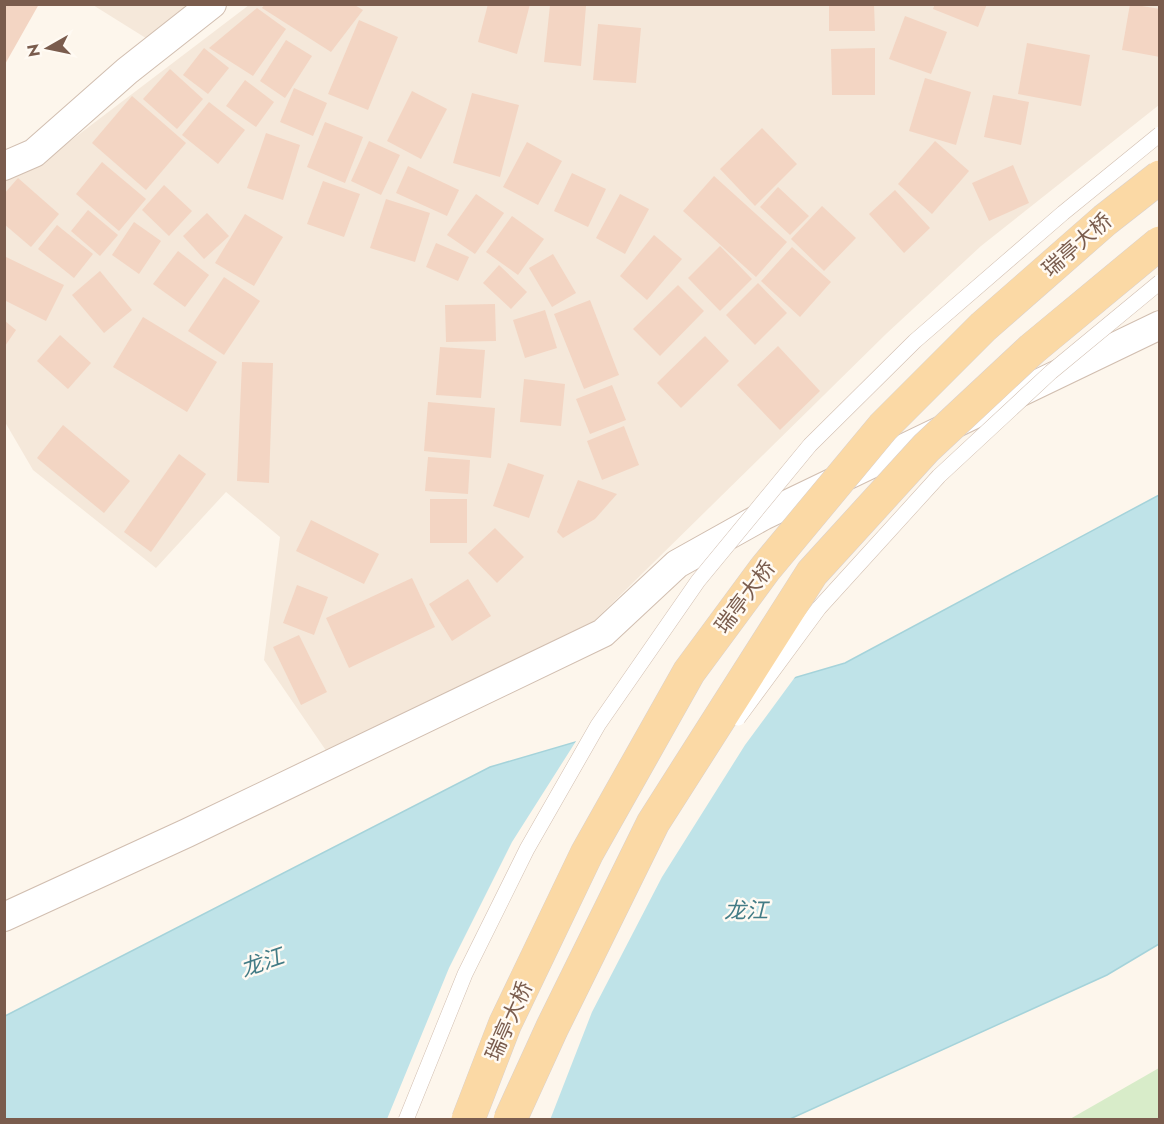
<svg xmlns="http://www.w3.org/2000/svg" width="1164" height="1124" font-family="Jost,'Noto Sans SC',sans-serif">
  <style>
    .residential { fill: #f5e8da }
    .green { fill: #d8ecc9 }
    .water { fill: #bfe3e8; stroke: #a5d3da; stroke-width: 1.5 }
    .pier { fill: #fdf6ec }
    .building { fill: #f3d5c3 }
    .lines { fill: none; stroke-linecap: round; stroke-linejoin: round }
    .minor-casing { stroke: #d1beb0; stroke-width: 30 }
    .minor { stroke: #fff; stroke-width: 28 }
    .service-bridge-casing { stroke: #d1beb0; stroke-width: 16; stroke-linecap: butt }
    .primary-bridge-casing { stroke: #dad1cd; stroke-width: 34; stroke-linecap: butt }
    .service-bridge { stroke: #fff; stroke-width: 15 }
    .primary-bridge { stroke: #fbd9a5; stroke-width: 33 }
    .labels { text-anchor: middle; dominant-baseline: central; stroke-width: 5; stroke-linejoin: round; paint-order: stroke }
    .street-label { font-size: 21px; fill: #7a5c4d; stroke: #fffaf3 }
    .water-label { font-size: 22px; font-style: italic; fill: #437c86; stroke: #fffaf3 }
  </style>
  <rect width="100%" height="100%" fill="#fdf6ec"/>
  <g class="residential">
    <path d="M93,5h100l-44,35z"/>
    <path d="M249,5h910v100l-178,141 -95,88 -294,289 -265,129 -63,-92 16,-123 -54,-45 -70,76 -123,-98 -28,-48 -1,-241 36,-17z"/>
  </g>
  <path class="green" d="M1159,1068v51h-89z"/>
  <path class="water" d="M1159,495v449l-52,31 -317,144 -785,1v-104l485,-249 355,-104z"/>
  <path class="pier" d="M798,673l-53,72 -83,132 -70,135 -42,108 -163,-1 62,-151 63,-126 66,-104z"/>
  <g class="building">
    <path d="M4,4h35l-35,62z"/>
    <path d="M265,4h88l10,6 -32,42 -69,-44z"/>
    <path d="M488,4h42l-13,50 -39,-12z"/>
    <path d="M829,4h45l1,27h-46z"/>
    <path d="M935,4h52l-9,23 -45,-18z"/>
    <path d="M1130,4l30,5v48l-38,-7z"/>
    <path d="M550,5l36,1 -5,60 -37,-4z"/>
    <path d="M257,8l29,21 -33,47 -44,-28z"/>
    <path d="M905,16l42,16 -16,42 -42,-15z"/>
    <path d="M359,20l39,17 -30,73 -40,-16z"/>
    <path d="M598,24l43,4 -5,55 -43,-3z"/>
    <path d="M286,40l26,16 -27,42 -25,-17z"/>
    <path d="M1027,43l63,12 -9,51 -63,-12z"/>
    <path d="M204,48l25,20 -21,26 -25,-19z"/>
    <path d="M875,48v47h-43l-1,-46z"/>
    <path d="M170,69l33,30 -26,30 -34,-30z"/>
    <path d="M925,78l46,14 -15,53 -47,-14z"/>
    <path d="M245,80l29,22 -18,25 -30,-21z"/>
    <path d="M294,88l33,15 -14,33 -33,-14z"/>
    <path d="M412,91l35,18 -26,50 -34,-18z"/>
    <path d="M472,93l47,12 -19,72 -47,-14z"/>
    <path d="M993,95l36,7 -8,43 -37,-8z"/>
    <path d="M132,96l54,47 -40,47 -54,-47z"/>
    <path d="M209,102l36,28 -27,34 -36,-29z"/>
    <path d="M325,122l38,15 -18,46 -38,-16z"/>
    <path d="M762,128l35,36 -42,42 -35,-37z"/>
    <path d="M266,133l34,12 -17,55 -36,-12z"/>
    <path d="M369,141l31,14 -19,40 -30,-14z"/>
    <path d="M935,141l34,30 -37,43 -34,-30z"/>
    <path d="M527,142l35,19 -24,44 -35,-18z"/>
    <path d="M102,162l44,37 -27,32 -43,-37z"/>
    <path d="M1013,165l16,38 -40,18 -17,-38z"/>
    <path d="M408,166l51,24 -12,26 -51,-23z"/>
    <path d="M572,173l34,16 -18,38 -34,-16z"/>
    <path d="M714,176l73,66 -31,35 -73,-66z"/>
    <path d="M18,178l41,36 -28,33 -27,-23v-30z"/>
    <path d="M323,181l37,13 -16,43 -37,-13z"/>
    <path d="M164,185l28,26 -23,25 -27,-26z"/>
    <path d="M778,187l31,29 -19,19 -30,-28z"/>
    <path d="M895,190l35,38 -26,25 -35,-39z"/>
    <path d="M476,194l28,19 -29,41 -28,-19z"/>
    <path d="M620,194l29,15 -24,45 -29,-16z"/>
    <path d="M386,199l44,14 -15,49 -45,-14z"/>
    <path d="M822,206l34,32 -32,33 -33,-32z"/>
    <path d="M88,210l30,25 -18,21 -29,-25z"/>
    <path d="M207,213l22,23 -25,23 -21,-23z"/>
    <path d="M245,214l38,23 -29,49 -39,-23z"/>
    <path d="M512,216l32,23 -26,36 -32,-23z"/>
    <path d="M134,222l27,19 -22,33 -27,-19z"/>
    <path d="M57,225l36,29 -19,24 -36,-29z"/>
    <path d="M654,235l28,24 -35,41 -27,-24z"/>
    <path d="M436,243l33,14 -11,24 -32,-14z"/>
    <path d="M720,246l32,33 -32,32 -32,-33z"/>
    <path d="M792,247l39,35 -31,35 -39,-36z"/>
    <path d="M178,251l31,24 -24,32 -32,-23z"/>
    <path d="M553,254l23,39 -24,14 -23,-39z"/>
    <path d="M4,256l60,29 -18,36 -42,-21z"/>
    <path d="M499,265l28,27 -16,17 -28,-26z"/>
    <path d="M100,271l32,39 -28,23 -32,-38z"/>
    <path d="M224,277l36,24 -36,54 -36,-24z"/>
    <path d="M758,283l29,30 -32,32 -29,-30z"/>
    <path d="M678,285l26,26 -44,45 -27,-27z"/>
    <path d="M590,300l29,75 -35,14 -30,-75z"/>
    <path d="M495,304l1,37 -50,1 -1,-37z"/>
    <path d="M545,310l12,38 -32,10 -12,-38z"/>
    <path d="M143,317l74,45 -30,50 -74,-45z"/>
    <path d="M5,321l11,9 -11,16z"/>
    <path d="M60,335l31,28 -23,26 -31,-28z"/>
    <path d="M705,336l24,25 -48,47 -24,-25z"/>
    <path d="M778,346l42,45 -40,39 -43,-45z"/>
    <path d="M440,347l45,3 -4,48 -45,-3z"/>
    <path d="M242,362l31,1 -4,120 -32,-2z"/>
    <path d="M524,379l41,5 -4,42 -41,-4z"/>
    <path d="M612,385l14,35 -36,14 -14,-35z"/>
    <path d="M428,402l67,6 -4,50 -67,-7z"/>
    <path d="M63,425l67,56 -26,32 -67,-55z"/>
    <path d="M624,426l15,39 -37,15 -15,-39z"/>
    <path d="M179,454l27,20 -55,78 -27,-20z"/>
    <path d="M428,457l42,3 -2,34 -43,-3z"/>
    <path d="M508,463l36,12 -15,43 -36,-12z"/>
    <path d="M578,480l39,14 -22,25 -32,19 -6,-6z"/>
    <rect x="430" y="499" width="37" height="44"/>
    <path d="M311,520l68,34 -15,30 -68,-33z"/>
    <path d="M495,528l29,29 -27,26 -29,-30z"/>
    <path d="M412,578l23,49 -86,41 -23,-50z"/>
    <path d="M468,579l23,37 -39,25 -23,-37z"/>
    <path d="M297,585l31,12 -14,38 -31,-12z"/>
    <path d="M299,635l28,57 -26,13 -28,-58z"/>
  </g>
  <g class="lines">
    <g class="minor-casing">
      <g id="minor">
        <path d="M4,166l30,-13 93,-82 85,-67"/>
        <path d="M4,917l183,-84 416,-200 74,-69 86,-48 397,-191"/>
      </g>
    </g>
    <use href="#minor" class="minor"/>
    <g class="service-bridge-casing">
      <g id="service-bridge">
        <path d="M738,718l81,-110 120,-132 112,-104 109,-90"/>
        <path d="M406,1120l59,-146 62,-125 71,-124 100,-144 112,-136 105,-104 148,-128 97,-79"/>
      </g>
    </g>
    <g class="primary-bridge-casing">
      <g id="primary-bridge">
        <path d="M468,1120l37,-96 82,-171 102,-181 76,-103 118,-142 100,-100 122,-107 55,-43"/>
        <path d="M510,1120l42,-92 101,-205 159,-250 114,-125 106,-99 128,-106"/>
      </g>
    </g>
    <use href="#service-bridge" class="service-bridge"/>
    <use href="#primary-bridge" class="primary-bridge"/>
  </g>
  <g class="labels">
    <g class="street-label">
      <text transform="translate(1077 245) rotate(-41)">瑞亭大桥</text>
      <text transform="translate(745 597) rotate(-53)">瑞亭大桥</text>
      <text transform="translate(509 1021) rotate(-66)">瑞亭大桥</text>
    </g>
    <g class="water-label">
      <text x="746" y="910">龙江</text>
      <text transform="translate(262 962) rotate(-19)">龙江</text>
    </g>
  </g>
  <rect width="1164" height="1124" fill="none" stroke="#7a5c4d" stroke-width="12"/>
  <g transform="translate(48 48) rotate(261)" stroke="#fffaf3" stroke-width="4.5" paint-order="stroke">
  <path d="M0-4.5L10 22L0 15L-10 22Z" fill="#7a5c4d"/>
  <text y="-9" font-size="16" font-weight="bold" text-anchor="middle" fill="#7a5c4d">N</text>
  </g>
</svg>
